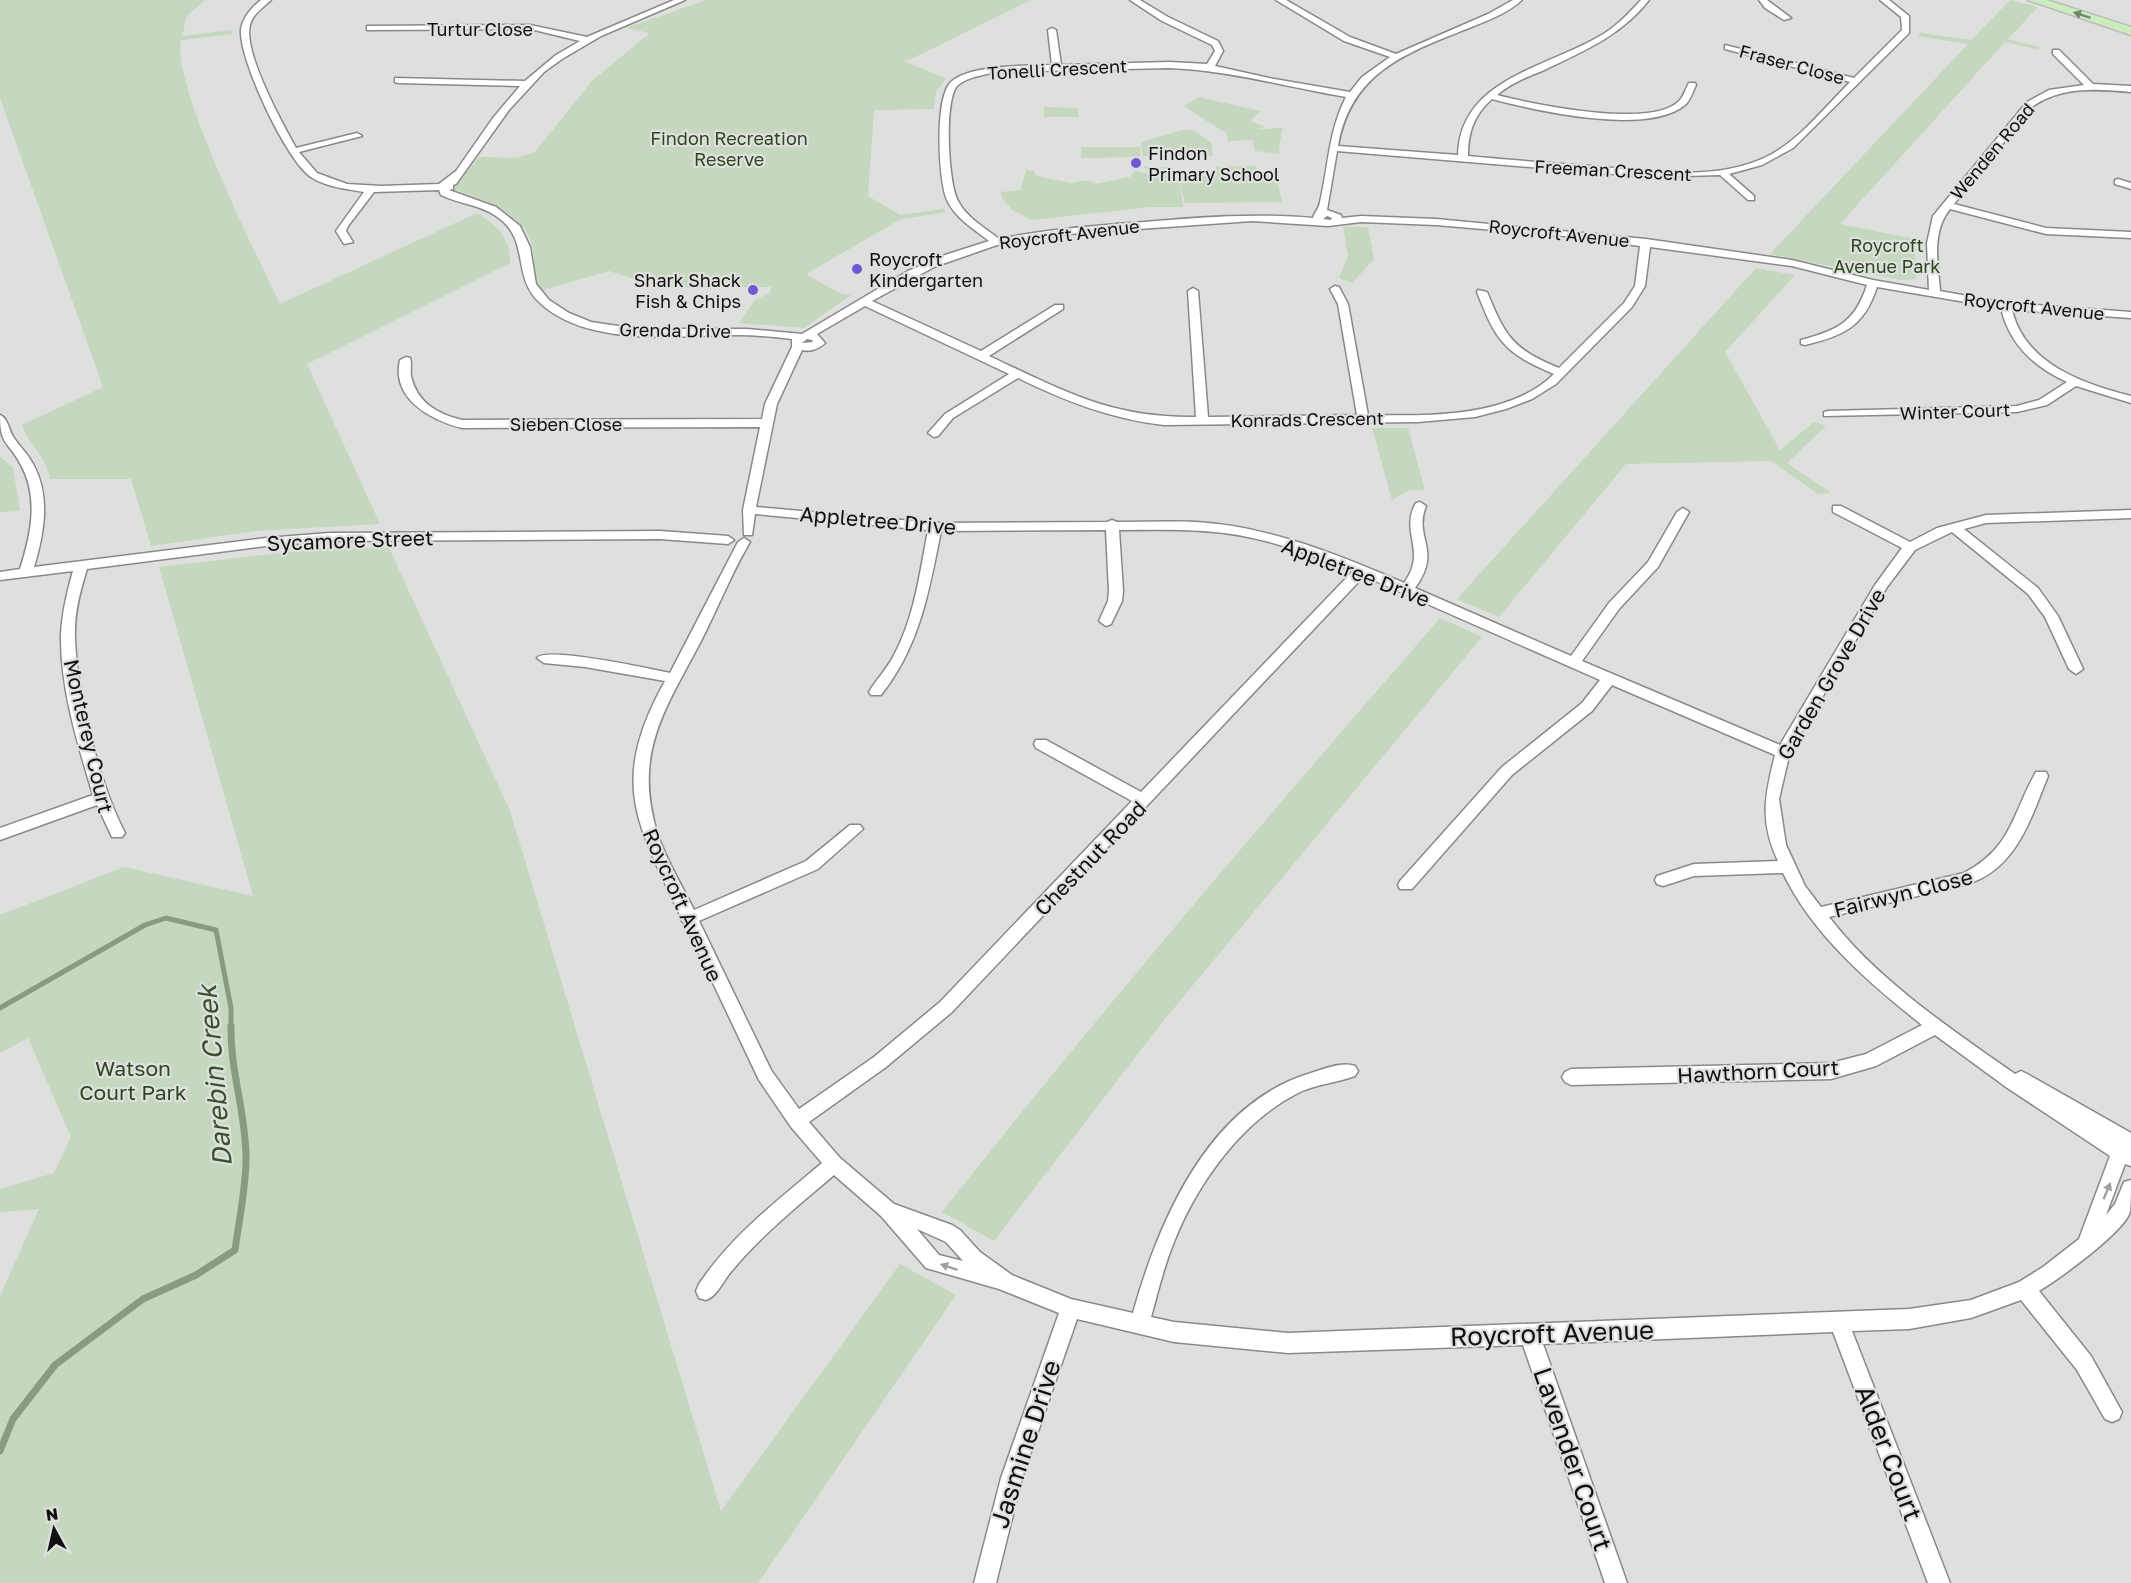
<svg xmlns="http://www.w3.org/2000/svg" width="2131" height="1583" font-family="'Golos Text',sans-serif">
  <style>
    .green { fill: #c5d7be }
    .lines { fill: none; stroke-linecap: round; stroke-linejoin: round }
    .stream-far1 { stroke: #8a9b82; stroke-width: 5 }
    .stream { stroke: #8a9b82; stroke-width: 7 }
    .street-casing { stroke: #878a87; stroke-width: 3 }
    .primary-casing { stroke: #bcbcbc; stroke-width: 3 }
    .street { fill: #fff; fill-rule: evenodd }
    .primary { fill: #cbecbd; fill-rule: evenodd }
    .oneway { fill: #76896f }
    .oneway2 { fill: #9f9f9f }
    .poi-dot { fill: #6f5ad4; stroke: #dee0dd; stroke-width: 2 }
    .labels { text-anchor: middle; dominant-baseline: central; stroke-width: 4.5; stroke-linejoin: round; paint-order: stroke }
    .far-street-label { font-size: 18px; fill: #0f100f; stroke: #dee0dd }
    .far-park-label { font-size: 18px; fill: #2c4720; stroke: #dee0dd }
    .far-poi-label { font-size: 18px; fill: #0f100f; stroke: #dee0dd; text-anchor: start }
    .street-label { font-size: 21px; fill: #0f100f; stroke: #dee0dd }
    .park-label { font-size: 21px; fill: #2c4720; stroke: #dee0dd }
    .near-street-label { font-size: 26px; fill: #0f100f; stroke: #dee0dd }
    .near-water-label { font-size: 27px; font-style: italic; fill: #38532c; stroke: #dee0dd }
  </style>
  <rect width="100%" height="100%" fill="#dee0dd"/>
  <g class="green">
    <path d="M0,0h205l-18,16 -5,20 50,-6v4l-51,6c-10,44 76,216 99,264l197,-91c20,12 34,25 33,50l-203,101 73,160 -125,7 -104,15 -20,-67h-81c-4,-23 -21,-34 -28,-54l81,-38 -103,-289z"/>
    <path d="M706,0h325l-126,62 41,16 -10,14 -2,17 -60,1 -6,86 32,19 43,-6 3,3 -45,7 -95,55 33,19 12,2 -47,33 -65,-5 16,-23 15,-7 1,-6 -108,1 -54,-17 -67,19 -8,-16 -1,-28 -9,-19 -28,-22 -42,-16v-4l25,-28 37,1 19,-6 57,-71 58,-48 -24,-5z"/>
    <path d="M2010,0l28,7 -30,32 31,8v3l-34,-8 -165,182 75,15 1,40 -15,1 -131,-26 198,-210 -50,-8 2,-3 51,7z"/>
    <path d="M1198,97l63,14 -11,10 16,6 -9,2 26,-1 -4,17 1,9 -25,-3 -3,-11 -24,1 -2,-10h-4l-38,-25z"/>
    <path d="M1044,107l34,1v9h-34z"/>
    <path d="M1182,130h10l19,12 2,14h-70l-2,-14z"/>
    <path d="M1081,147h59v10l-59,1z"/>
    <path d="M1256,166l4,10 16,-1 6,27 -97,1 -5,-20 3,24h-32l-119,13 -20,-10 -10,-12 -1,-6 20,-2 5,-20 8,1 3,5 33,7c7,0 18,-6 25,1l35,-7 4,-6 24,4 -15,-8h30l1,10 -5,1 48,-2 -1,-9z"/>
    <path d="M1343,227h25l6,32 -22,24 -13,-5 9,-22z"/>
    <path d="M1756,268l39,7 -70,77 55,98 34,-28 12,4 -39,37 44,30 -13,1 -47,-33 -145,3 -127,153 -42,-18z"/>
    <path d="M1372,428h36l17,62h-16l-17,10z"/>
    <path d="M0,457l13,11 7,43 -20,1z"/>
    <path d="M324,548h65l121,263 211,700 179,-247 56,31 -198,288h-758v-287l39,-87 -39,3v-23l54,-16 17,-36 -43,-99 -28,15v-138l124,-48 129,29 -94,-329z"/>
    <path d="M1440,618l42,19 -322,388 -166,216 -52,-29c160,-203 328,-398 498,-594z"/>
  </g>
  <g class="lines">
    <path class="stream-far1" d="M0,1008l145,-83 21,-7 50,12 15,78v20"/>
    <path class="stream" d="M0,1451l13,-32 42,-54 88,-66 53,-24 39,-25c4,-30 11,-61 11,-92 0,-45 -16,-87 -15,-132"/>
    <g class="street-casing">
      <g id="street">
        <path d="M261,0h10c-8,8 -18,13 -21,25 -7,27 32,98 46,123l61,-15 5,3 -63,16 18,21 30,11 34,2 58,-2 17,-13 37,-53 27,-32 -122,-3 -3,-1v-4l130,3 31,-26 24,-14 -50,-12 -160,1h-3v-4l163,-1 57,12 87,-37h11l-84,36 -39,23 -18,13 -35,38 -53,74 -3,1v4l-4,1 47,17 24,19 10,21 6,37 13,16 20,13 22,9 47,7h109l55,5 106,-63 37,-16 44,-14c-15,-12 -34,-23 -42,-41 -9,-21 -12,-100 3,-117 18,-19 78,-17 102,-18l-4,-35 4,-2 4,2 5,35 108,-3 38,2 8,-13 -3,-6 -50,-24 -32,-21h10l28,17 50,24 5,10 -8,15 54,12 81,14 12,-15 28,-20 -46,-16 -68,-41h10l64,37 46,17 92,-40 25,-14h9c-14,13 -35,21 -53,28 -63,25 -118,44 -131,118l120,9c2,-76 88,-87 142,-119 16,-9 28,-22 41,-36h8c-28,36 -67,52 -107,71 -16,6 -32,13 -45,24 35,9 157,35 183,5 4,-5 6,-12 9,-17h6l1,2c-3,6 -6,16 -11,20 -38,31 -148,6 -193,-6 -18,16 -24,33 -24,57 41,4 82,7 123,10 58,5 128,17 181,-12 30,-17 54,-48 78,-72l-125,-33v-4l129,33 48,-48 -1,-13 -21,-17h9l20,16v17l-116,115 -31,17 -33,9 25,22v4h-6l-28,-25 -70,2 -313,-26 -10,59 14,5 1,3 19,-2 75,3 210,20 146,21 81,20 56,10 -2,-47 6,-27 94,-114 22,-12 35,-5 -31,-31v-4h6l34,34 38,2v6c-34,-3 -68,-6 -98,14l-79,98 92,24 85,4v6l-85,-4 -96,-25c-19,23 -12,55 -10,82l66,12 125,9v6l-119,-8c13,54 71,74 119,86v7l-55,-17 -29,19 -30,7 -193,4v-4l4,-1 189,-5 22,-6 28,-18c-33,-15 -58,-38 -66,-74l-124,-21c-13,40 -34,49 -72,58l-4,-1v-4c37,-10 54,-18 66,-55l-75,-19 -142,-19 -5,39 -13,21 -76,77 -24,15 -26,10 -31,8 -57,5 -254,3c-53,-6 -99,-24 -146,-47l-65,40 -15,18 -4,1 -6,-4 17,-19 64,-40 -144,-68 -48,28 8,9c-6,6 -15,9 -23,7l-25,54 -21,103 179,16 172,-1 5,-2 5,2c26,0 53,-1 79,0 72,4 143,33 208,61 24,-32 -5,-51 12,-80l4,-1 6,4c-13,32 17,44 -11,82l156,68 38,-53 39,-41 29,-50 6,-4 6,4 -31,55 -39,42 -37,52 198,84 95,-160 27,-37 -69,-36v-6h8l69,36 27,-14 49,-13 145,-5v8l-145,5 -22,6 74,59 20,28 25,53 -7,5 -7,-5 -24,-52 -17,-23 -76,-62 -37,18 -28,37 -97,165 -11,47 7,46 19,41 16,21 143,-34c48,-25 48,-59 72,-101h10l2,4c-17,42 -31,92 -80,108l-139,33c47,62 123,113 186,157l6,-3 6,3 104,59v33l-6,-2 -19,51 9,-11 9,-22 7,-2c0,9 0,23 -1,32 -6,20 -71,67 -91,79l52,65 31,56 -3,7 -7,3 -7,-3 -28,-49 -56,-70 -50,18 -62,11 -57,2 98,252h-22l-95,-251 -290,12 84,239h-22l-82,-238 -235,8 -114,-11 -97,-23 -55,159 -26,105h-22l27,-105 58,-165 -60,-24 -73,-21 -45,-52 -47,-41c-36,31 -74,61 -104,98 -8,10 -13,23 -24,27l-7,-2 -3,-7 3,-7c33,-49 78,-83 123,-121l-31,-36 -32,-47 -74,-156 -5,-5 1,-2c-45,-95 -72,-135 -16,-236l-80,-14 -41,-4 -7,-5c9,-12 114,11 133,15l68,-131 6,-4 6,4c-19,32 -32,66 -49,99 -36,69 -69,113 -43,194 8,25 24,50 36,75l112,-49 44,-36h10l3,4 -45,40 -119,52 72,149 28,39 75,-52 66,-55 192,-201 -96,-53 -2,-4 2,-4h10l95,52 212,-221c-34,-12 -69,-27 -105,-34 -43,-9 -86,-7 -129,-7l4,61 -1,10 -11,23 -5,2 -7,-5 9,-20 1,-10 -3,-61 -165,1c-12,60 -21,115 -60,164h-10l-2,-3c7,-12 17,-22 24,-35 21,-38 27,-84 35,-127l-173,-16 -3,21h-8l-1,-25 17,-83 -298,1c-31,-8 -71,-29 -62,-68l6,-3 4,1c2,5 0,12 1,18 6,27 27,38 51,44l300,-1 3,-15 27,-57v-8c-18,-2 -36,-4 -54,-4 -61,0 -151,13 -199,-33 -28,-27 -8,-63 -43,-86 -17,-12 -37,-12 -55,-21l-2,-5 -65,2 -26,34 -2,5 7,11 -9,2 -8,-13 28,-39c-17,-3 -38,-5 -53,-15 -24,-15 -73,-119 -70,-148 2,-12 11,-22 20,-29zM1169,68c59,2 118,19 177,29 -18,36 -17,67 -26,105 -1,7 -6,11 -7,16 -57,-5 -113,-1 -169,4 -49,4 -97,7 -145,17 -14,-11 -33,-22 -41,-38 -10,-18 -14,-100 -1,-115 9,-9 27,-11 39,-14zM1327,216l5,2 -1,2 -8,-1zM1252,221l76,5 33,-4 75,3 129,11 75,10 -5,40 -11,17 -65,65c-46,-19 -53,-30 -72,-76l-9,-2 -1,2c19,49 27,61 77,82 -44,44 -128,42 -186,41l-20,-111 -9,-17 -4,-1 -5,3 8,15 19,111 -149,2 -10,-126 -5,-3 -5,3 8,126c-86,1 -132,-26 -207,-61l74,-47v-4h-8l-74,46 -109,-50 62,-34 63,-22 71,-11zM807,339l5,1 1,2 -11,1zM1364,576l236,104 -18,23 -80,64 -102,114 -2,4 2,4h12l100,-114 80,-64 20,-26 163,70c-10,40 -16,66 3,106l-84,3 -37,12 -2,4 2,4 6,2 31,-10 89,-3c30,62 86,110 139,152l-56,29 -35,9 -260,6 -6,3 -3,5 3,5 6,3 260,-6 45,-13 59,-31 71,52 104,69 -31,83 -36,28 -24,15 -48,18 -62,9 -621,24 -114,-11 -23,-5c7,-25 13,-51 23,-75 23,-58 67,-120 124,-149 18,-9 39,-10 57,-17l3,-5 -3,-5c-12,-5 -32,3 -44,7 -102,30 -152,147 -178,240l-62,-14 -59,-24 -32,-23 -20,-22 -8,-5 -58,-21 -54,-46 -31,-36 77,-55 66,-55zM917,1229l29,13 17,19 -24,-6z"/>
        <path d="M1759,0h8l24,18 -7,2 -19,-12z"/>
        <path d="M2118,179l13,4v6l-16,-5v-4z"/>
        <path d="M0,415c8,3 9,16 14,23 6,9 14,16 19,26 18,32 11,70 1,103l232,-29 63,-5 331,-2 68,5 6,4 -6,4 -68,-5 -331,2 -63,5 -179,23c-7,22 -13,45 -12,68 1,53 25,149 50,196l-3,4h-10l-15,-32 -97,35v-12l93,-33c-15,-50 -33,-107 -32,-160 1,-22 6,-43 12,-64l-73,9v-8l20,-3c11,-34 19,-71 1,-104 -12,-24 -21,-18 -21,-50z"/>
      </g>
    </g>
    <g class="primary-casing">
      <path id="primary" d="M2028,0h19l84,27v8z"/>
    </g>
    <use href="#street" class="street"/>
    <use href="#primary" class="primary"/>
  </g>
  <defs><path id="oneway-solid" d="M-6-.8H1V-3.2L6.5 0L1 3.2V.8H-6Z" transform="scale(1.5)"/></defs>
  <use class="oneway" href="#oneway-solid" transform="translate(2082 15) rotate(-162)"/>
  <g class="oneway2">
    <use href="#oneway-solid" transform="translate(2107 1191) rotate(-67)"/>
    <use href="#oneway-solid" transform="translate(949 1267) rotate(-162)"/>
  </g>
  <g class="poi-dot">
    <circle cx="1136" cy="163" r="6"/>
    <circle cx="857" cy="269" r="6"/>
    <circle cx="753" cy="290" r="6"/>
  </g>
  <g class="labels">
    <g class="far-street-label">
      <text x="480" y="29">Turtur Close</text>
      <text transform="translate(1792 64) rotate(15)">Fraser Close</text>
      <text transform="translate(1057 69) rotate(-3)">Tonelli Crescent</text>
      <text transform="translate(1992 151) rotate(-50)">Wenden Road</text>
      <text transform="translate(1613 170) rotate(3)">Freeman Crescent</text>
      <text transform="translate(1559 233) rotate(6)">Roycroft Avenue</text>
      <text transform="translate(1069 234) rotate(-7)">Roycroft Avenue</text>
      <text transform="translate(2034 306) rotate(6)">Roycroft Avenue</text>
      <text transform="translate(675 330) rotate(1)">Grenda Drive</text>
      <text transform="translate(1955 411) rotate(-2)">Winter Court</text>
      <text transform="translate(1307 419) rotate(-1)">Konrads Crescent</text>
      <text x="566" y="424">Sieben Close</text>
    </g>
    <g class="far-park-label">
      <text x="729" y="138">Findon Recreation<tspan x="729" dy="21">Reserve</tspan></text>
      <text x="1887" y="245">Roycroft<tspan x="1887" dy="21">Avenue Park</tspan></text>
    </g>
    <g class="far-poi-label">
      <text x="1148" y="153">Findon<tspan x="1148" dy="21">Primary School</tspan></text>
      <text x="869" y="259">Roycroft<tspan x="869" dy="21">Kindergarten</tspan></text>
      <text x="741" y="280" text-anchor="end">Shark Shack<tspan x="741" dy="21">Fish &amp; Chips</tspan></text>
    </g>
    <g class="street-label">
      <text transform="translate(878 520) rotate(5)">Appletree Drive</text>
      <text transform="translate(350 540) rotate(-2)">Sycamore Street</text>
      <text transform="translate(1356 572) rotate(21)">Appletree Drive</text>
      <text transform="translate(1831 674) rotate(-60)">Garden Grove Drive</text>
      <text transform="translate(89 736) rotate(77)">Monterey Court</text>
      <text transform="translate(1090 858) rotate(-46)">Chestnut Road</text>
      <text transform="translate(1903 893) rotate(-14)">Fairwyn Close</text>
      <text transform="translate(683 905) rotate(66)">Roycroft Avenue</text>
      <text transform="translate(1758 1071) rotate(-3)">Hawthorn Court</text>
    </g>
    <g class="park-label">
      <text x="133" y="1068">Watson<tspan x="133" dy="24">Court Park</tspan></text>
    </g>
    <g class="near-street-label">
      <text transform="translate(1552 1333) rotate(-2)">Roycroft Avenue</text>
      <text transform="translate(1025 1444) rotate(-72)">Jasmine Drive</text>
      <text transform="translate(1889 1453) rotate(69)">Alder Court</text>
      <text transform="translate(1573 1459) rotate(71)">Lavender Court</text>
    </g>
    <g class="near-water-label">
      <text transform="translate(214 1076) rotate(-95)">Darebin Creek</text>
    </g>
  </g>
  <g transform="translate(54 1529) rotate(352)" stroke="#dee0dd" stroke-width="4.5" paint-order="stroke">
  <path d="M0-4.5L10 22L0 15L-10 22Z" fill="#0f100f"/>
  <text y="-9" font-size="16" font-weight="bold" text-anchor="middle" fill="#0f100f">N</text>
  </g>
</svg>
